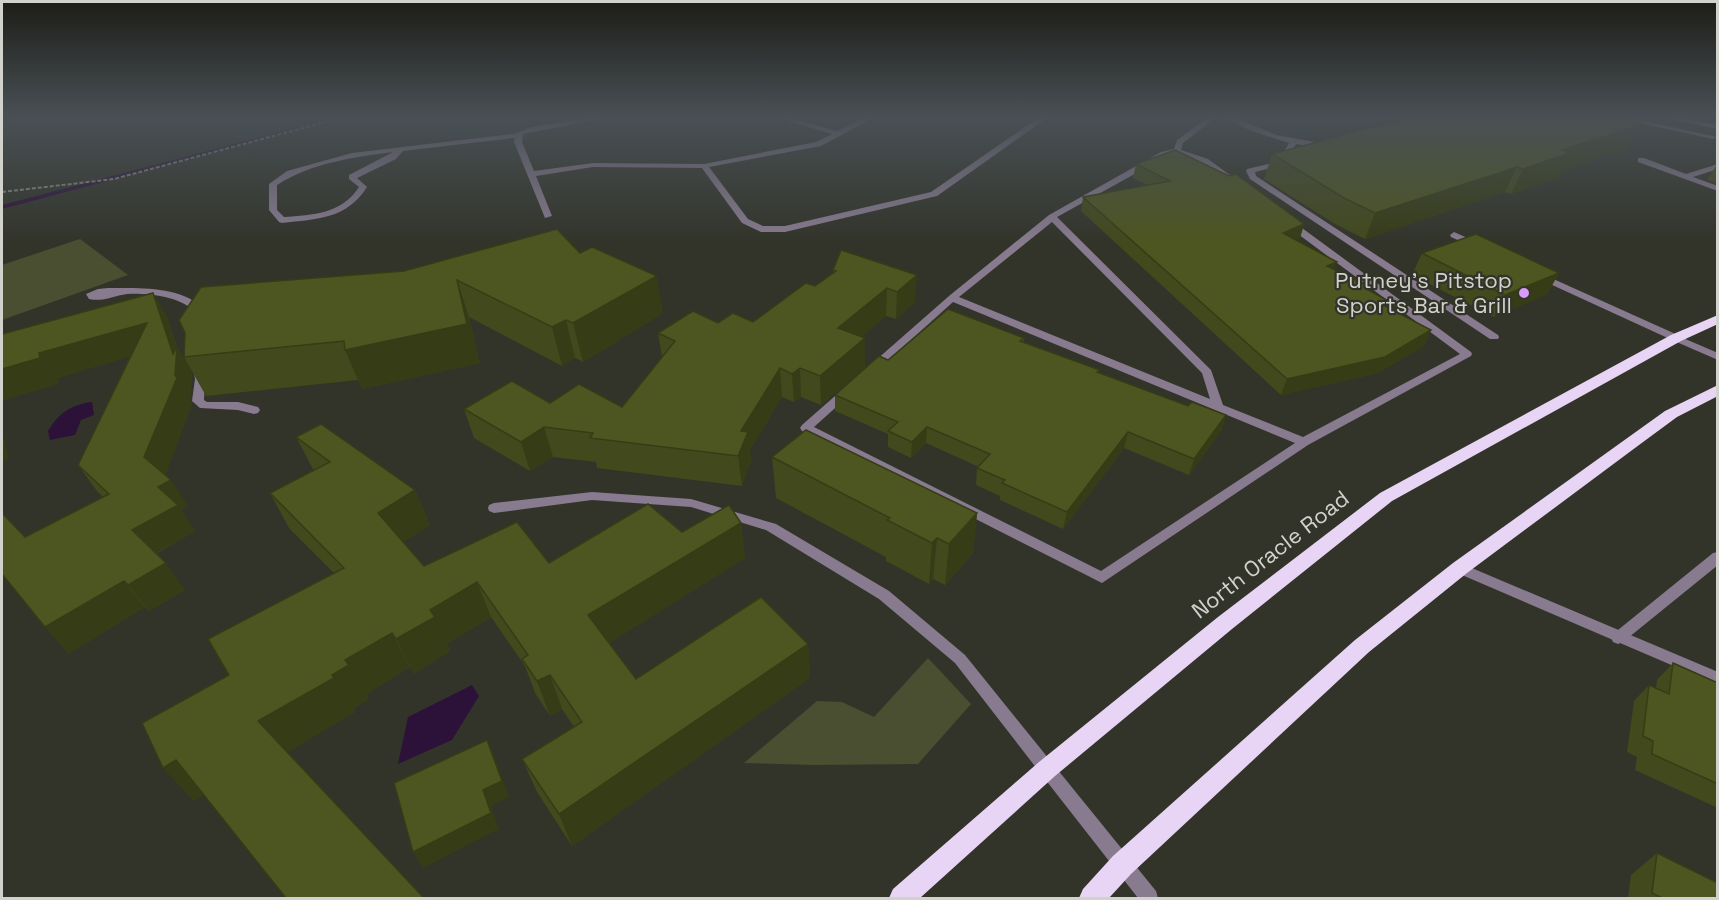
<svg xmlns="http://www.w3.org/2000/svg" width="1719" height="900" font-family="'Space Grotesk',sans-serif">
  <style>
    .green { fill: #494f30 }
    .water { fill: #2c1239 }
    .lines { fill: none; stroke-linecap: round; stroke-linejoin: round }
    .stream { fill: #2c1239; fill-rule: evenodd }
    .path { stroke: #888a82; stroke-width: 2; stroke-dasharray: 4 2; stroke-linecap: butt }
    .service { fill: #887b8f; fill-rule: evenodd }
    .minor { fill: #887b8f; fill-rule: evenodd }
    .tertiary { fill: #887b8f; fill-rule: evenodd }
    .trunk { fill: #e8d4f4; fill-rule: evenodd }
    .wall { fill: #42491c }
    .shaded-wall { fill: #363c16 }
    .building { fill: #4d5520; stroke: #363c16; stroke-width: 1.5 }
    .poi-dot { fill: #d79bf9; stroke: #32342a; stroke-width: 2 }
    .labels { text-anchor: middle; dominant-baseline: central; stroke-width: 4.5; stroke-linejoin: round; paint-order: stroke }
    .poi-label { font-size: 22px; fill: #d1d2cc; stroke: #32342a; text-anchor: end }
    .street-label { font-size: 22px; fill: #d1d2cc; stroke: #32342a }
  </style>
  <rect width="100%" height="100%" fill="#32342a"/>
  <g class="green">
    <path d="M80,239l48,36 -126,45v-55z"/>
    <path d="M928,658l43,46 -53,60 -104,1 -70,-2 73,-62 25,1 32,15z"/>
  </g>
  <g class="water">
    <path d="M92,402l2,13 -13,5 -6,15 -25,5 -2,-9c11,-18 22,-26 44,-29z"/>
    <path d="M472,685l7,11 -27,44 -54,24 10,-47z"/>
  </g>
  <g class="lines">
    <path class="stream" d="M325,118h7l-18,8 -312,83v-4l308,-81z"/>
    <path class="path" d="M2,192l112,-13 226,-61"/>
    <g class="service">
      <path d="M1207,118h8l-32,25 -2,7 27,9 263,193 1,2 -1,2 -163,89 -206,138 -300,-152 -2,-3 2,-3 147,-129 100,-81 112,-63 13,-3 3,-9zM1176,153l26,10 258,191 -157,83 -80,-32 -12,-35 -154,-153 110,-61zM1052,222l150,151 8,26 -251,-102zM953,302l342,141 -194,128 -287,-144z"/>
      <path d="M1226,118h9l42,17 48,9v4h-3l-26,-4 -6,11 1,8 -36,9 1,4 242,159 1,2 -1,2h-8l-240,-160 -4,-8 1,-2 37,-9 -2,-5 7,-12 -40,-13z"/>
      <path d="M1617,118h14l86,19 -4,2z"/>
      <path d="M520,133h3v4l-120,14 -7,8 -39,19 10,9c-20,32 -50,32 -85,36l-3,-1 -10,-12v-26l18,-13 65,-18zM393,152l-44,23v4l10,8c-17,27 -47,28 -75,30l-7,-7v-25c34,-22 77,-28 116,-33z"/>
      <path d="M1638,158h6l42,16 32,-10v5l-25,8 25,9v5l-80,-29z"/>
      <path d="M1454,232l25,11 1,2 -4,3 -3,-1 -22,-10 -1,-2z"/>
      <path d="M1540,273l140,63 1,2 -5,3 -4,-1 -135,-62v-4z"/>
      <path d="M108,288c29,0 70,-2 93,18l2,9 -5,3 -4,-1 -2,-8c-16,-13 -45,-16 -65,-15 -14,2 -24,8 -38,5l-3,-5 12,-5z"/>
      <path d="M198,365l5,3 2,11 -1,21 3,2h31l20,5 2,3 -2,3 -4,1 -16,-4 -38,-2 -8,-7 3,-22 -2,-11z"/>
      <path d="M592,492l99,7 85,25 113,67 76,64 88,109 2,5 -2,5 -6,3 -6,-3 -86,-111 -76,-64 -113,-69 -75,-23 -99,-7 -98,13 -5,-2 -1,-3 1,-3 5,-2z"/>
      <path d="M1460,563l258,109v13l-263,-113 -2,-4 2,-4z"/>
    </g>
    <g class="minor">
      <path d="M588,118h17l-82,16 -1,8 12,29 59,-8 111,1 112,-22 16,-8 -54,-16h12l47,13 27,-13h9l-52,28 -112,21 39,52 15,7h22l146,-34 107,-74h9l-110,78 -152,36h-24l-19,-9 -40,-55 -109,-1 -57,9 16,40 -7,2 -31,-76 2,-9 16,-6z"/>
      <path d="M1676,335l42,18v7l-46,-20 -1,-2z"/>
      <path d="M1718,552v13l-95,77 -5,2 -5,-2 -2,-4 2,-4 100,-81z"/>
      <path d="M1047,761l6,3 103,127 2,7h-20l-97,-124 -2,-5 2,-5z"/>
    </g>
    <path class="tertiary" d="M1666,118h15l37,7v4z"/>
    <g class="trunk">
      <path d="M1718,315v9l-37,17 -289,160 -160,128 -177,147 -135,122h-31l4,-9 146,-127 179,-145 162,-124 291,-158z"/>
      <path d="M1718,385v11l-41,21 -38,28 -172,128 -98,79 -238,222 -22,24h-30l4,-9 30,-33 242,-216 98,-77 212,-152z"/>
    </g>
  </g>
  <g class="wall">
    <path d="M1644,118l-17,31 -66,22 -3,7 -47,16 -6,-2 -140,47 -30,-15 -71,-45 8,-25 151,-34z"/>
    <path d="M1718,163v20l-11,-3z"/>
    <path d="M1136,164l168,60 -4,14 -4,2 38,30 35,16 -2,4 23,12 -2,6 43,22 -7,16 -46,27 -97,22 -200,-184 2,-14 65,-12 -15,-7z"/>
    <path d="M841,250l74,52 -19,17 -10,-3 -25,21 4,1v29l-44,38 -20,-8 -7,5 -12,-5 -32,53 1,11 -9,25 -145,-18 -1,-6 -43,-5 -23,14 -56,-33 -10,-29 86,-6 72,4 40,-50 -4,-24 60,-10 35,-1 62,-36 18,-13v-3z"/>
    <path d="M580,253l83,60 -80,49 -8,-4 -13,8 -93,-49 11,46 -118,26 -4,-9 -152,16 -22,-39 220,-86z"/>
    <path d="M1422,253l137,20 -12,21 -53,23 -82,-42z"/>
    <path d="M153,293l14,24 10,30 15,25 -2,28 2,4 -27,71 23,31 -7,4 14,21 -39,23 29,36 -36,21 -4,-4 -77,47 -43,-117 78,-40 -6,-6 -19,-26 52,-109 -73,22 1,6 -56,16v-66z"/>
    <path d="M1024,338v5l75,30 89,33 38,9 -5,16 -32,44 -65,-27 -61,81 -63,-29v-4l-24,-11 1,-17 2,-1 -53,-24 -15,15 -23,-11v-13l-53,-23v-16l53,-35z"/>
    <path d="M296,437l119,53 15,35 -27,17 21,24 125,-3 133,-31 59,-9 4,35 -136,85 27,36 172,-35 2,34 -238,168 -35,-54 -15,-33 52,-32 -12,-18 -12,7 -15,-23 -10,-27 -34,-49 -44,27 3,7 -36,23 -4,-7 -44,27 3,5 -16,10 2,3 -68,40 -84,43 -10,6 36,-126 105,-102 -45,-45 -19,-35 44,-22z"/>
    <path d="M772,457l205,56 -4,40 -28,32 -12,-6 -4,5 -43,-23v-4l-110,-59z"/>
    <path d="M1673,663l45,20v125l-83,-38 2,-13 -10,-5 7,-51 15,-16 7,3 1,-8z"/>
    <path d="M1657,853l61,45h-90l3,-23z"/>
  </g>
  <g class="shaded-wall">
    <path d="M1644,118l-17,31 -66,22 -3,7 -47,16 12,-25 39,-19z"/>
    <path d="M1517,167l-12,25 -140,47 10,-26z"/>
    <path d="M1304,224l-4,14 -22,9 5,-14z"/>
    <path d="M1337,262l-6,15 -4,-11z"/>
    <path d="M1559,273l-12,21 -53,23 11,-22z"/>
    <path d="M917,275l-2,27 -19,17 1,-27z"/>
    <path d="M657,276l6,37 -80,49 -10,-39z"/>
    <path d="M457,280l12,37 11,46 -118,26 -17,-39z"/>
    <path d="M887,288l-1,28 -47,40 -1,-28z"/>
    <path d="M153,293l14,24 10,31v-1l15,25 -2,28 2,4 -30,79 -18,-26 31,-82 -2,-21z"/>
    <path d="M1390,302l-6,15 -1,-12z"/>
    <path d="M566,320l9,38 -13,8 -10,-39z"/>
    <path d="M147,323l15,24 -105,31 1,6 -56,16v-31l37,-16z"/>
    <path d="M1431,330l-7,16 -46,27 -97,22 6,-16z"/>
    <path d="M865,338v29l-44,38 -1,-29z"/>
    <path d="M780,368l2,29 -32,53 1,11 -9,25 -4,-30 3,-25z"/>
    <path d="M800,368l1,29 -7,5 -2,-28z"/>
    <path d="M1226,415l-5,16 -32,44 5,-16z"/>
    <path d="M544,427l9,30 -23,14 -9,-29z"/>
    <path d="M927,427l-1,16 -15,15 1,-16z"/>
    <path d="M2,430l7,29 -7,3z"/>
    <path d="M1128,432l-4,16 -61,81 4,-17z"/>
    <path d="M171,480l17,26 -7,4 14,21 -44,25 -19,-26 26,-43z"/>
    <path d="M415,490l15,35 -35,22 -17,-34z"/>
    <path d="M977,513l-4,40 -28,32 4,-41z"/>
    <path d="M741,523l4,35 -147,92 -10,-35z"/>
    <path d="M937,538l-4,41 -4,5 3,-41z"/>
    <path d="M166,563l19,27 -36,21 -21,-26z"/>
    <path d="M124,581l21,26 -77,47 -23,-27z"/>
    <path d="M477,582l14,35 -44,27 3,7 -36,23 -18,-35 34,-29z"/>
    <path d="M392,633l18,34 -44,27 3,5 -16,10 2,3 -72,43 -25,-34 74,-46 13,-15z"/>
    <path d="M808,644l2,34 -238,168 -13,-32z"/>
    <path d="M550,675l12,34 -12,7 -13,-35z"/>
    <path d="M487,740l7,16 15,41 -18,9 8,23 -76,39 -10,-16 70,-62z"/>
    <path d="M176,760l29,34 -12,7 -30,-33z"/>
  </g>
  <g class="building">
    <path d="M1408,118h9l6,2 9,-2h212l-4,7 -78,25 8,3 -47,16 -6,-2 -142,46 -31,-15 -72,-44z"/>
    <path d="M1175,150l54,26 7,-2 68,50 -21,9 54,29 -10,4 42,20 -4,2 25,14 -7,3 48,25 -46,27 -98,22 -204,-182 87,-16 -34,-17z"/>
    <path d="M557,229l23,24 12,-6 65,29 -84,47 -7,-3 -14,7 -95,-47 10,44 -122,26 -1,-9 -160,16 1,-24 -6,-13 22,-33 203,-16z"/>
    <path d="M1476,234l83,39 -54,22 -83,-42z"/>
    <path d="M841,250l76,25 -20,17 -10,-4 -49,40 27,10 -45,38 -20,-8 -8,6 -12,-6 -39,63 7,1 -10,24 -148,-18 3,-5 -49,-6 -23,15 -57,-33 48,-28 38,22 29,-19 43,23 53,-66 -17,-8 35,-22 25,12 15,-10 20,9 53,-39 9,3 21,-15 -3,-1z"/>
    <path d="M153,293l20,61 4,-7 -2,28 2,3 -33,79 27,23 -13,7 20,18 -46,25 34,33 -38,22 -4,-4 -79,46 -43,-53v-61l23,24 84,-43 -31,-29 69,-142 -108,30 1,5 -38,11v-35z"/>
    <path d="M948,309l76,29 -4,3 80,29 -3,2 91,34 4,-4 34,13 -32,44 -66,-27 -61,80 -65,-29 3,-3 -28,-12 13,-14 -63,-27 -15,15 -24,-11 10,-9 -63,-27 44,-39 9,4z"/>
    <path d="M321,424l94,66 -37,23 46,53 93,-44 32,41 99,-59 34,28 47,-27 12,18 -153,92 48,64 125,-82 47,47 -249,170 -37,-55 60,-37 -32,-47 -13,6 -15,-22 6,-4 -51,-73 -47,28 5,7 -39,22 -4,-6 -47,27 4,5 -17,10 2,3 -76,43 166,177h-138l-110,-138 -13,8 -21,-45 87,-48 -21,-36 136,-71 -74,-75 60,-31 -34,-25z"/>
    <path d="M806,430l171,83 -28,31 -12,-6 -5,5 -45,-23 3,-2 -118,-61z"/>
    <path d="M1673,663l45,20v101l-66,-30 1,-13 -10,-5 6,-51 20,9z"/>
    <path d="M487,740l15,41 -19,9 8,23 -78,39 -19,-69z"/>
    <path d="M1657,853l61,30v15h-56l-10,-5z"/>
  </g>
  <linearGradient id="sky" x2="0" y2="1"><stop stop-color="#1c1d17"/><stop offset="0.48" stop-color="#495055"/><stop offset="1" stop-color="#495055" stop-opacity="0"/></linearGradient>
  <rect width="1719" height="244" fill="url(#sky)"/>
  <circle class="poi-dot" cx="1524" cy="293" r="6"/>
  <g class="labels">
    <g class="poi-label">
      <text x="1512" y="280">Putney's Pitstop<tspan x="1512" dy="25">Sports Bar &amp; Grill</tspan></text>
    </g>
    <g class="street-label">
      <text transform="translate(1270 554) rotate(-38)">North Oracle Road</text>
    </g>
  </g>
  <rect width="1719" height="900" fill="none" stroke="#d1d2cc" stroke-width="6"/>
</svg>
